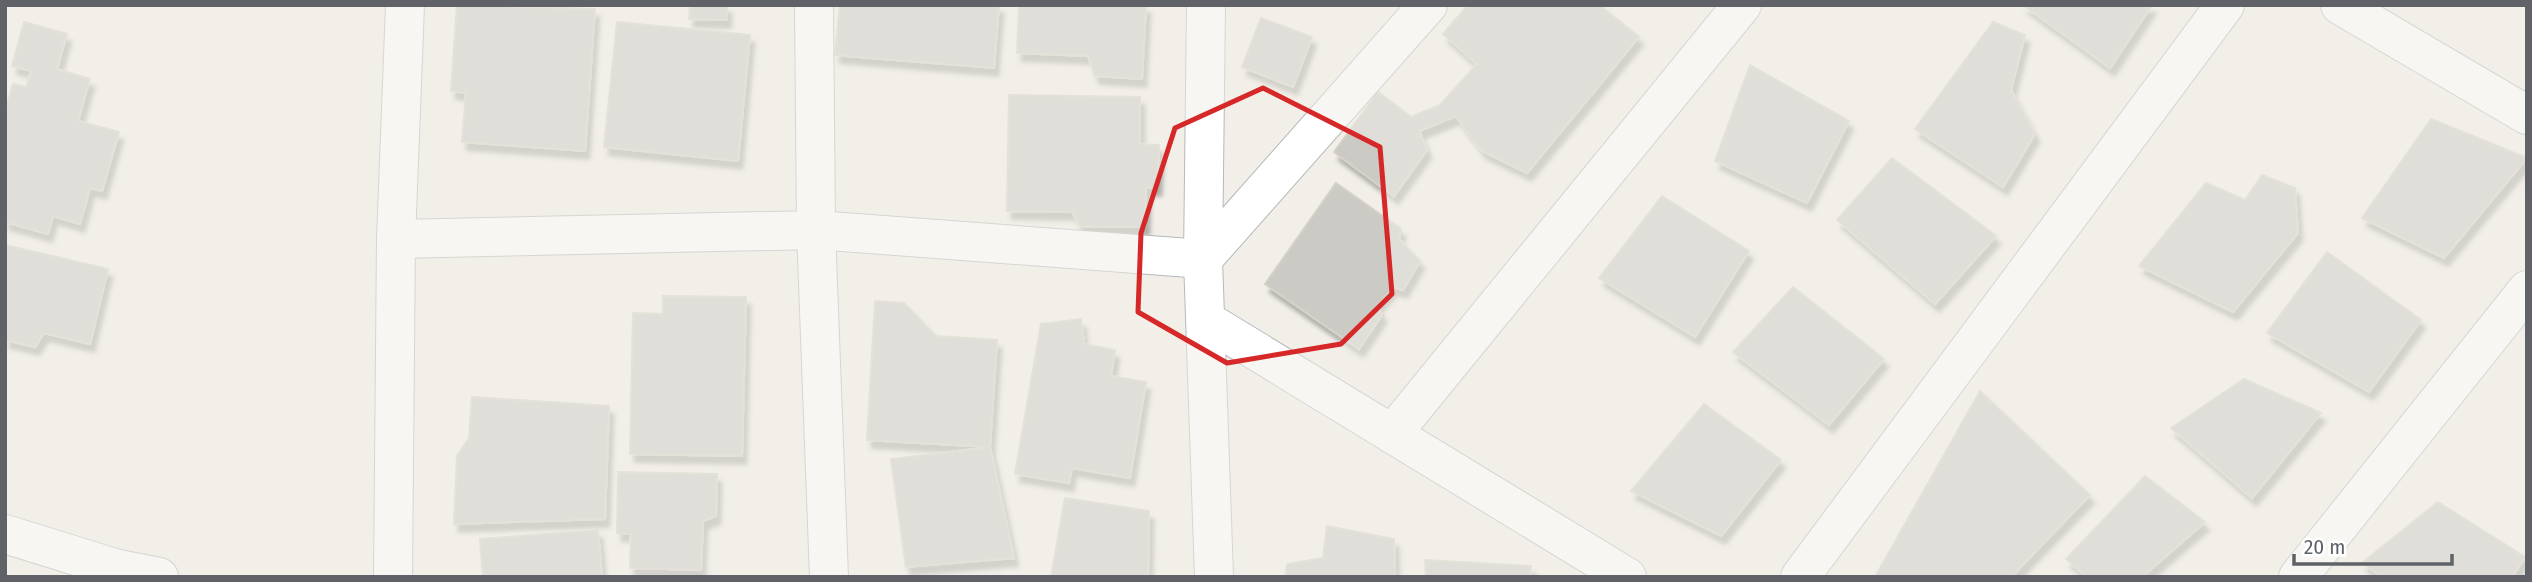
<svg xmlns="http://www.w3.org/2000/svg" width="2532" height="582" font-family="'Fira Sans Condensed',sans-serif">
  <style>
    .building { fill: #cccac5; stroke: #d6d1c6; stroke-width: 2; filter: url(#shadow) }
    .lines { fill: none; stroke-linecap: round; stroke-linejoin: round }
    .street-casing { stroke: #b5b8bc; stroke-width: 40 }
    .street { stroke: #fff; stroke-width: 38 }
    .marked { fill: none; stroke: #d62828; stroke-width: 5; stroke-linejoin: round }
  </style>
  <defs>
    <filter id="shadow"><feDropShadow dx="4.5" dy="8" stdDeviation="2" flood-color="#0004"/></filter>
  </defs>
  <rect width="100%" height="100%" fill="#f1efe8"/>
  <g class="building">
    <path d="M457,5l138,4 -10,142 -123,-9 4,-49 -15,-2z"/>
    <path d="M690,5h37v15l-38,-1z"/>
    <path d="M840,5h159l-5,63 -159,-13z"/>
    <path d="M1019,5h127l-4,74 -47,-3 -7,-20 -71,-3z"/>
    <path d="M1468,5h137l-2,3 36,29 -112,136 -45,-22 -26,-35 -37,15 8,19 -33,46 -60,-44 44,-60 33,25 29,-12 37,-41 -34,-30z"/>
    <path d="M2023,5h129l-42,63z"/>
    <path d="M1261,18l51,19 -19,50 -51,-20z"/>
    <path d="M24,22l43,12 -10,35 33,10 -12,42 41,11 -17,59 -12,-3 -10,36 -27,-8 -5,18 -43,-12v-110l8,-28 13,3 5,-16 -19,-5z"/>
    <path d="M617,22l133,13 -12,126 -134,-14z"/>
    <path d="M1993,22l32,13 -14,55 24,44 -32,53 -88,-58z"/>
    <path d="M1750,65l99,56 -42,82 -92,-42z"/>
    <path d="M1009,95l131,2v47l19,1 -2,43 -11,-1 -1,40h-64l-9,-15 -65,-1z"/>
    <path d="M2431,119l96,39 -83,100 -82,-40z"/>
    <path d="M1892,158l104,78 -61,68 -98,-84z"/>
    <path d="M2262,175l33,13 3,45 -65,79 -94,-46 67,-83 39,17z"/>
    <path d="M1336,183l65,46 -2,10 21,22 -17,29 -10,-3 -16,18 5,10 -23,34 -94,-65z"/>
    <path d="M1662,196l87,55 -54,86 -96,-59z"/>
    <path d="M5,245l103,24 -18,75 -46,-11 -9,14 -30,-7z"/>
    <path d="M2327,252l94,68 -52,72 -102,-59z"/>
    <path d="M1793,287l91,72 -55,66 -96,-73z"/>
    <path d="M663,296l83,1 -4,159 -112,-2 3,-141 30,1z"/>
    <path d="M875,301l29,2 32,33 61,4 -7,107 -123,-7z"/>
    <path d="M1081,319l3,25 31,6 -4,26 35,6 -16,96 -58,-10 -3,15 -54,-9 26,-150z"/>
    <path d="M2244,379l77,34 -69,85 -81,-70z"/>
    <path d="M1980,391l110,104 -79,82h-136z"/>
    <path d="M472,397l137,9 -4,113 -151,5 3,-68 12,-18z"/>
    <path d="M1704,404l77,56 -60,76 -90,-45z"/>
    <path d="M990,447l24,111 -108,9 -15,-108z"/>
    <path d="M618,472l99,2 -1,42 -13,5 -2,49 -71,-2 1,-34 -14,-1z"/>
    <path d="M2145,476l60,46 -63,55h-55l-21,-18z"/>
    <path d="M1065,498l84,13 -1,66h-97z"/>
    <path d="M2438,502l87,55 -13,20h-129l-21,-14z"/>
    <path d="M1327,526l67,13 1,38h-110l2,-13 36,-6z"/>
    <path d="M598,530l4,47h-119l-3,-38z"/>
    <path d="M1425,560l106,6 -1,11h-104z"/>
  </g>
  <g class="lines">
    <g class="street-casing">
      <g id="street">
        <path d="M814,5l2,225 13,347"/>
        <path d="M1206,5l-3,254 11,318"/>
        <path d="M2340,5l187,110"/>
        <path d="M396,239l420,-9 387,29"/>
        <path d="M1203,259l225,-254"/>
        <path d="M1207,321l420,256"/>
        <path d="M1392,434l350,-429"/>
        <path d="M5,534l113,35 41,8"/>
        <path d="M393,577l3,-338 9,-234"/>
        <path d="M1800,577l425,-572"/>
        <path d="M2298,577l229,-287"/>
      </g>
    </g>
    <use href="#street" class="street"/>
  </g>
  <path d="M0 0H2532V582H0ZM1263,88l117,59 12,147 -51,50 -114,19 -89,-51 3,-79 34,-105z" fill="#f1efe8" fill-opacity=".55" fill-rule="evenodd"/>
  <path class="marked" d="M1263,88l117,59 12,147 -51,50 -114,19 -89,-51 3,-79 34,-105z"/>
  <rect width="2532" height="582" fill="none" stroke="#5f6368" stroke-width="14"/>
  <path d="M2294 554v10h158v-10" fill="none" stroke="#5f6368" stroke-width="3.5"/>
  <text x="2304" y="554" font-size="21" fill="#5f6368" stroke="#ffffff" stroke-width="5" paint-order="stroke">20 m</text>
</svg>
